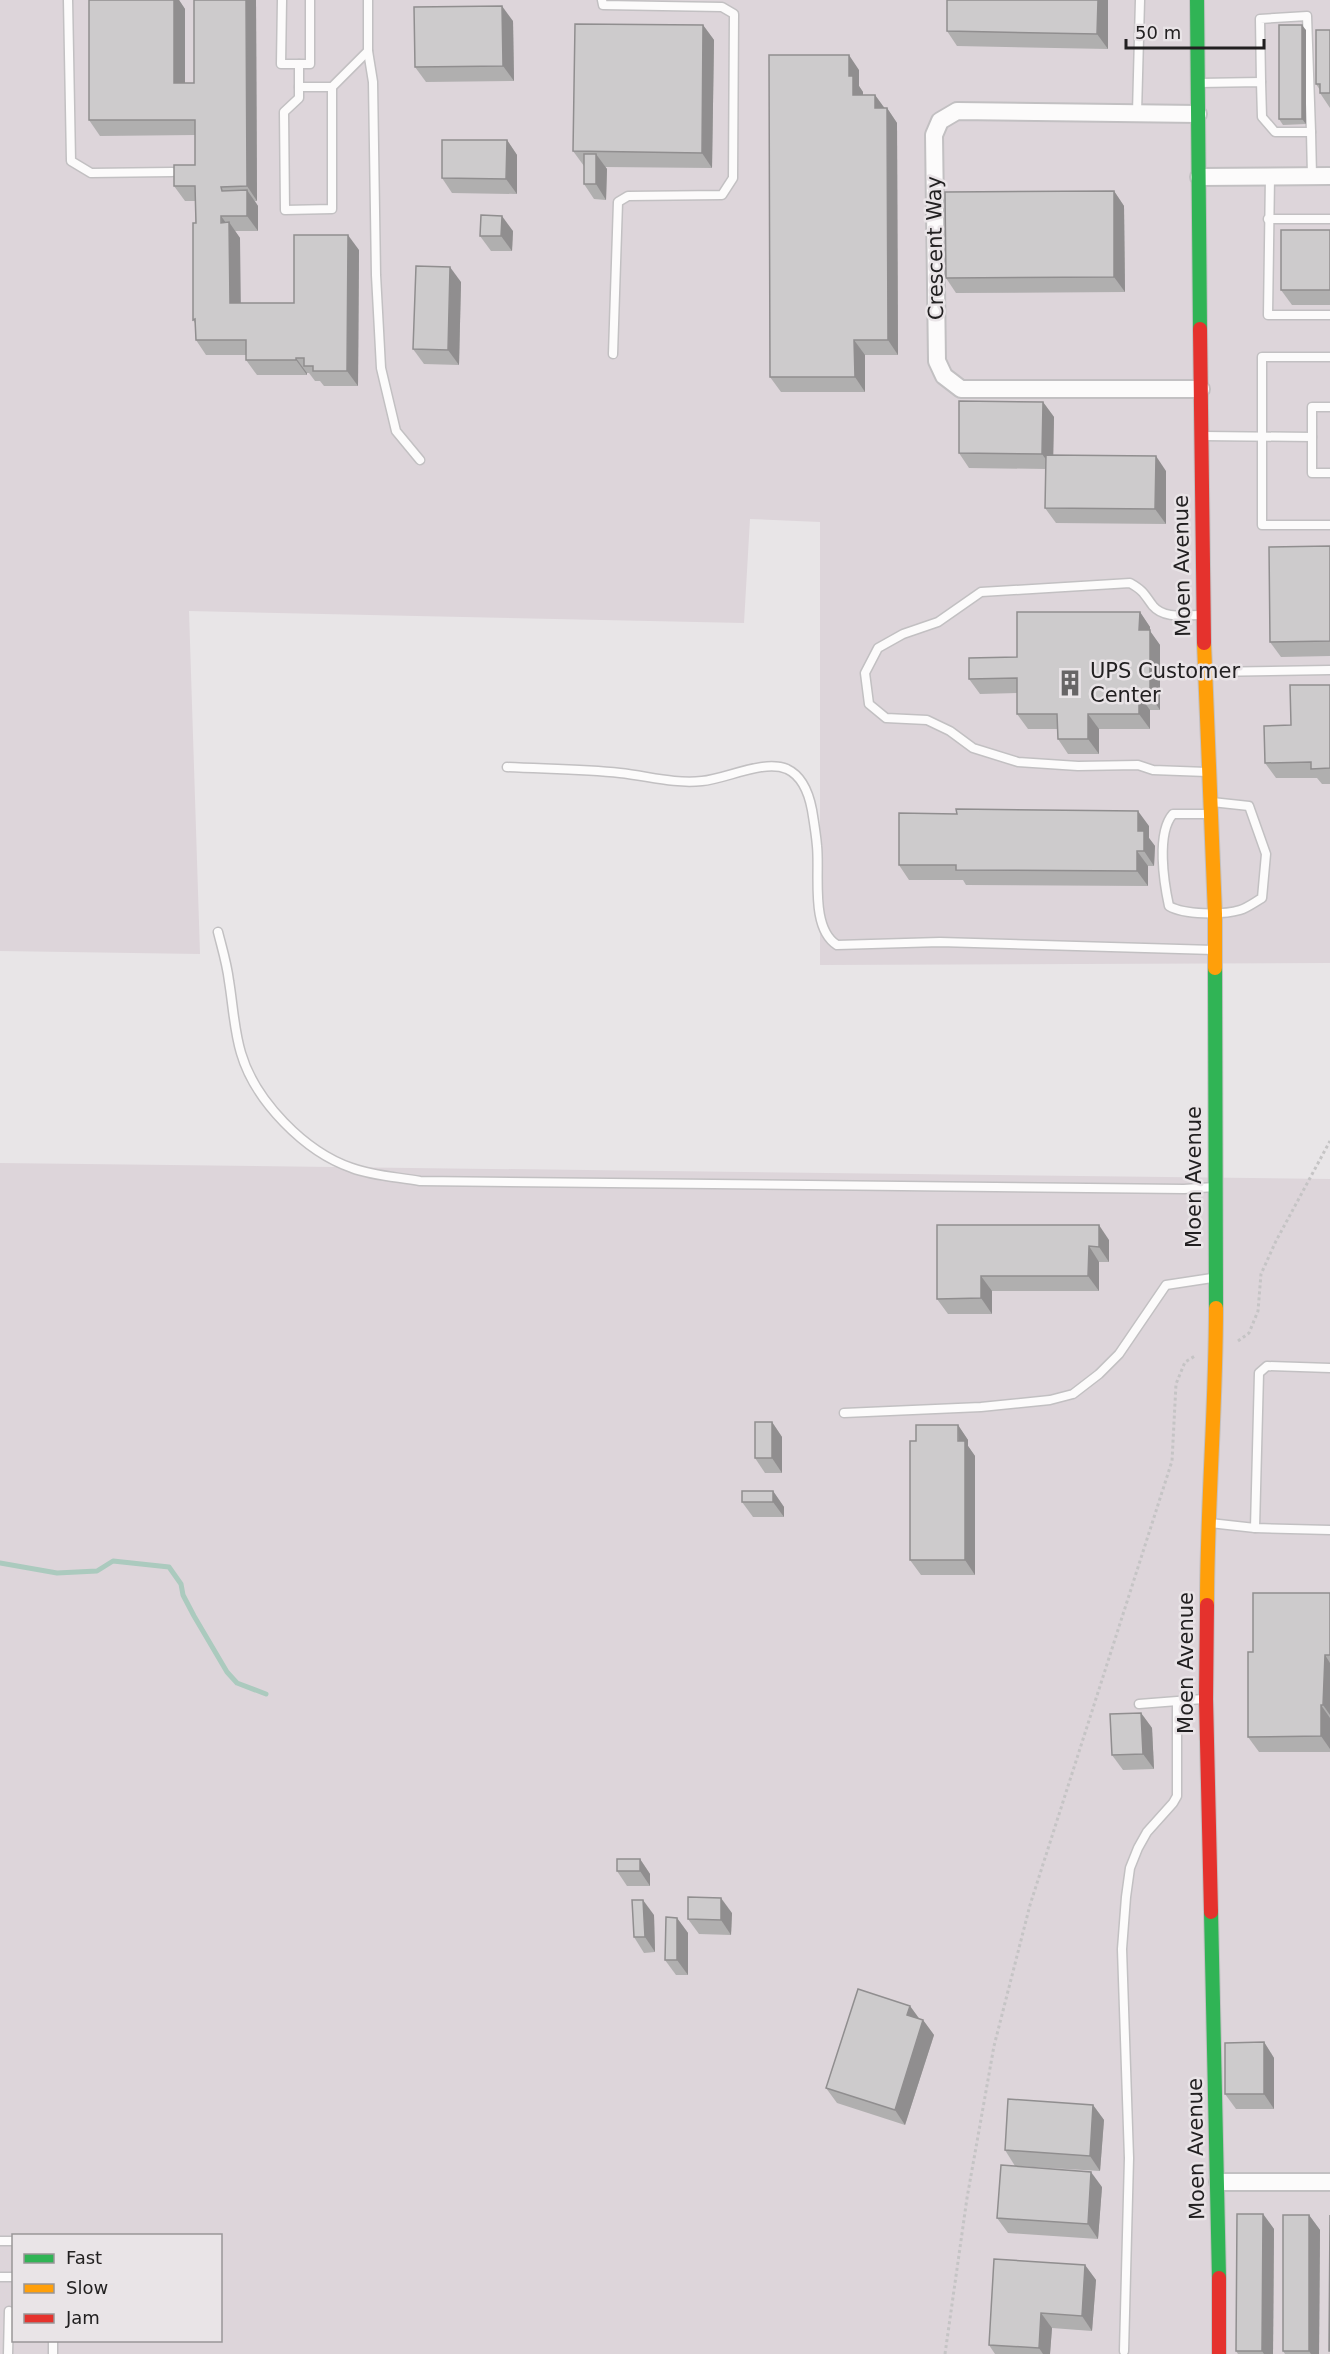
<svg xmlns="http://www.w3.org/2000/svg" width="1330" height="2354" font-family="'DejaVu Sans',sans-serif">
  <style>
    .built { fill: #ddd5da; fill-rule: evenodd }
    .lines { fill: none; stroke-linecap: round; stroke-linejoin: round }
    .stream { stroke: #abcabe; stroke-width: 5 }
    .lane-casing { stroke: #c2c0c2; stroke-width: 11 }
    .street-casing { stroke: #c2c0c2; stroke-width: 20 }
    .fast-casing { stroke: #c2c0c2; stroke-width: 16 }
    .slow-casing { stroke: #c2c0c2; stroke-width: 16 }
    .jam-casing { stroke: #c2c0c2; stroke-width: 16 }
    .path { stroke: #c5c4c5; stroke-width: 3; stroke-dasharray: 3 3; stroke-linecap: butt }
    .lane { stroke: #fcfbfb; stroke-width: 8 }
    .street { stroke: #fcfbfb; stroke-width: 16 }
    .fast { stroke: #30b455; stroke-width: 14 }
    .slow { stroke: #ff9f0a; stroke-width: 14 }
    .jam { stroke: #e5322d; stroke-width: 14 }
    .wall { fill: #b0afaf }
    .shaded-wall { fill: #908e8f }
    .building { fill: #cdcbcc; stroke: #908e8f; stroke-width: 1.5 }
    .labels { text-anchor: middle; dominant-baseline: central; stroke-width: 5; stroke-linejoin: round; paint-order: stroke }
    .street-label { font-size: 21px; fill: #222021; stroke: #e9e4e7 }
    .poi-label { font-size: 21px; fill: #222021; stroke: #e9e4e7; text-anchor: start }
  </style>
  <rect width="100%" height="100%" fill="#e8e5e7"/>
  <g class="built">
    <path d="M0,0h1330v963l-510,2v-443l-70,-3 -6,104 -555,-12 11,343 -200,-3z"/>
    <path d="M0,1163l1330,16v1175h-1330zM14,2236h206v104h-206z"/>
  </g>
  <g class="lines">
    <path class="stream" d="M0,1563l57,10 40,-2 16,-10 56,6 12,17 2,11 11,21 33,56 10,11 29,11"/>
    <g class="lane-casing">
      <g id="lane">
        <path d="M68,0l3,161 20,12 81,-1"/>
        <path d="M282,0l-1,64h18"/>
        <path d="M310,0v64h-11v34l-15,14 1,98 47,-1v-122"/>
        <path d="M602,0l1,5 119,2 12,7 -1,164 -11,17 -94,1 -10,6 -5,152"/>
        <path d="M368,51l5,31 3,193 5,93 15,63 24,29"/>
        <path d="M1261,82l-1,-63 47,-3 4,116"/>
        <path d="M1199,83l62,-1 1,35 13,15h36l1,44"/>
        <path d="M299,87h33l36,-36v-51"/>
        <path d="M1137,113l3,-113"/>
        <path d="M1270,176l-2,139h62"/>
        <path d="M1268,219h62"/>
        <path d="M1330,357h-68v168h68"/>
        <path d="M1330,407h-18v66h18"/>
        <path d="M1204,436l108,1"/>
        <path d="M1200,615c-15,0 -36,4 -47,-9 -9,-12 -9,-15 -23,-23l-149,9 -43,30 -35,12 -25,14 -13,25 4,31 17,14 41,2 23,11 23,17 45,14 60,4 60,-1 15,5 54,2"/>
        <path d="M1208,672l122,-2"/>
        <path d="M507,767c37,2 76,2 113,6 28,3 54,11 82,8 24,-2 62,-22 85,-12 15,7 22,25 25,41 2,12 4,24 5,36 3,28 -7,82 20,99l103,-3 274,8"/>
        <path d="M1210,814h-37c-17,19 -9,69 -4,92 15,9 54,9 71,4 7,-2 15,-8 22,-12l4,-44 -17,-48 -37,-4"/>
        <path d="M218,932c4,16 9,32 11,49 4,24 5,49 12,72 14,48 64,99 111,115 21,8 46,9 68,13l764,8 31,-2"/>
        <path d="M844,1413l137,-6 69,-7 23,-6 26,-20 20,-20 47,-69 46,-7"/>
        <path d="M1210,1523l45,5 75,2"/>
        <path d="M1255,1528l4,-155 8,-7 63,2"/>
        <path d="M1139,1704l64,-5"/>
        <path d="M0,2241h14"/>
        <path d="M0,2277h14"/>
        <path d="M1124,2351l5,-193 -7,-209 4,-52 4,-29 8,-20 9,-16 26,-29 4,-7v-94"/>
        <path d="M8,2354l1,-43"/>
        <path d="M53,2354v-14"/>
      </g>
    </g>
    <g class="street-casing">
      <g id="street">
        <path d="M1198,114l-241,-3 -17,10 -6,14 3,226 7,15 17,13h240"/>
        <path d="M1199,177l131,-1"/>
        <path d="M1218,2182h112"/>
      </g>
    </g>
    <g class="fast-casing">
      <g id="fast">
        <path d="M1197,0l3,329"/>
        <path d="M1215,968l1,340"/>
        <path d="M1211,1912l8,366"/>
      </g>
    </g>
    <g class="slow-casing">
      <g id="slow">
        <path d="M1204,643l11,271v54"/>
        <path d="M1207,1605c0,-99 9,-198 9,-297"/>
      </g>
    </g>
    <g class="jam-casing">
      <g id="jam">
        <path d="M1200,329l4,314"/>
        <path d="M1207,1605l-1,94 5,213"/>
        <path d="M1219,2278v76"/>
      </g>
    </g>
    <g class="path">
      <path d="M1238,1341l11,-8 9,-22 3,-37 15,-33 54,-100"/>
      <path d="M945,2354l22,-156 27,-152 36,-141 142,-444 4,-77 9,-22 10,-6"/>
    </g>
    <use href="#lane" class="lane"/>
    <use href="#street" class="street"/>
    <use href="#fast" class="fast"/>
    <use href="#slow" class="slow"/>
    <use href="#jam" class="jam"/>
  </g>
  <g class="wall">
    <path d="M89,0h90l6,9v74h9v-83h62l1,201h-2l3,5v25h-23l5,7v65h54l65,-53 -1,136h-34l-4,-5h-5l-6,-8h-2v2h-50l-11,-15v-5h-40l-10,-15 -1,-17 -2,-3 3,-119h-11l-11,-15 21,-21v-30l-95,1 -11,-16z"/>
    <path d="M947,0h161v49l-151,-3 -10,-15z"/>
    <path d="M513,21l1,60 -88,1 -11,-15z"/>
    <path d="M703,25l11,15 -2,128 -107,-1 2,2 -1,31 -12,-1 -10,-15v-18l-11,-15z"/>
    <path d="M1306,30v94l-23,1 -4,-6z"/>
    <path d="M1330,30v78l-10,-15v-3l-4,-6z"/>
    <path d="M859,70v16l4,6v3h12l9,13h3l10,15 1,232h-33v37h-84l-11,-15z"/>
    <path d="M507,140l10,15v39l-65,-1 -10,-15z"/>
    <path d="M1114,191l10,15 1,86 -169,1 -10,-15z"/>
    <path d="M1330,230v75h-38l-11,-15z"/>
    <path d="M513,231l-1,20h-21l-11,-15z"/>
    <path d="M461,282l-2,83 -35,-1 -11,-15z"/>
    <path d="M1043,402l11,15 -1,38 113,16v53l-110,-1 -11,-15 1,-39 -77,-1 -10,-15z"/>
    <path d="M1330,546v110l-49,1 -11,-15z"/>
    <path d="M1140,612l10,15v4l10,14v65h-10v19h-51v25h-31l-10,-15 -1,-10h-29l-11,-15v-21l-37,1 -11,-15 48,-22z"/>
    <path d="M1330,685v99h-8l-5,-6h-41l-11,-15 26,-38z"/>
    <path d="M1149,826v12l6,8 -1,20h-6v20l-182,-1 -3,-5h-54l-10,-15z"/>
    <path d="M937,1225l172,15v22h-10v29h-107v23h-44l-11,-15z"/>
    <path d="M772,1422l10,15v36h-17l-10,-15z"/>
    <path d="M958,1425l10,15v6l7,10v119h-54l-11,-15 6,-119z"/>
    <path d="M773,1491l11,16v10h-31l-11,-15z"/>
    <path d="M1330,1593v159h-71l-11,-15 5,-85z"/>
    <path d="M1141,1713l11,15 2,41 -31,1 -11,-15z"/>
    <path d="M640,1859l10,15v12h-23l-10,-15z"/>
    <path d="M732,1913l-1,22 -32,-1 -11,-15z"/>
    <path d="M654,1915l1,37 -11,1 -10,-16z"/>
    <path d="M677,1918l11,15v42h-12l-11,-15z"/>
    <path d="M910,2006l9,13 4,1 11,15 -29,90 -68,-22 -11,-15z"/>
    <path d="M1264,2042l10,16v51h-38l-11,-15z"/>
    <path d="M1093,2105l11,15 -4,51 -85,-5 -10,-16z"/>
    <path d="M1102,2187l-4,52 -90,-6 -11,-15z"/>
    <path d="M1263,2214l11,15 -1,125h-35l-2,-3z"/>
    <path d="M1309,2215l11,15 -1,124h-34l-2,-3z"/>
    <path d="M1085,2265l11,15 -4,51 -40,-3 -2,26h-55l-6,-9z"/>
  </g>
  <g class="shaded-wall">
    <path d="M174,0h5l6,9v89l-11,-15z"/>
    <path d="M246,0h10l1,201 -10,-15z"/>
    <path d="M1098,0h10v49l-11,-15z"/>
    <path d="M502,6l11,15 1,60 -11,-15z"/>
    <path d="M703,25l11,15 -2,128 -10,-15z"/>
    <path d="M1302,25l4,5v94l-4,-5z"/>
    <path d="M849,55l10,15v16l4,6v19l-10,-16 -4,-19z"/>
    <path d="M875,95l11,15 -11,-2z"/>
    <path d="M887,108l10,15 1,232 -10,-15z"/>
    <path d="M507,140l10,15v39l-11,-15z"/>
    <path d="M596,154l11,15 -1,31 -10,-16z"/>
    <path d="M247,190l11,16v25l-11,-15z"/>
    <path d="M1114,191l10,15 1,86 -11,-15z"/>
    <path d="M221,216l8,11v-5l11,16 1,80 -11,-15z"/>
    <path d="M502,216l11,15 -1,20 -11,-15z"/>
    <path d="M348,235l11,15 -1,136 -11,-15z"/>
    <path d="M450,267l11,15 -2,83 -11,-15z"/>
    <path d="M854,340l11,15v37l-10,-15z"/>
    <path d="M296,358l11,15v2l-11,-15z"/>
    <path d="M1043,402l11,15 -1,52 -11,-15z"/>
    <path d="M1156,456l10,15v53l-11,-15z"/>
    <path d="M1140,612l10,15v4l10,14v65l-10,-15 -11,-65z"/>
    <path d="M1139,695l11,15v19l-11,-15z"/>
    <path d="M1088,714l11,15v25l-11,-15z"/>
    <path d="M1138,811l11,15v12l6,8 -1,20 -10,-15 -6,-20z"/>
    <path d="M1137,851l11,15v20l-11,-15z"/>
    <path d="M1099,1225l10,15v22l-10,-15z"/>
    <path d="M1089,1246l10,16v29l-11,-15z"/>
    <path d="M981,1276l11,15v23l-11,-16z"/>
    <path d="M772,1422l10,15v36l-10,-15z"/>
    <path d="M958,1425l10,15v6l7,10v119l-10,-15z"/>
    <path d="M773,1491l11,16v10l-11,-15z"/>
    <path d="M1325,1655l5,8v52l-7,-10z"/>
    <path d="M1321,1705l9,13v31l-9,-13z"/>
    <path d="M1141,1713l11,15 2,41 -11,-15z"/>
    <path d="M640,1859l10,15v12l-10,-15z"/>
    <path d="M721,1898l11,15 -1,22 -10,-15z"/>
    <path d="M643,1900l11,15 1,37 -10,-15z"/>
    <path d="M677,1918l11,15v42l-11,-15z"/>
    <path d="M910,2006l11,15 -14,-6z"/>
    <path d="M923,2020l11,15 -29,90 -10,-15z"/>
    <path d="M1264,2042l10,16v51l-10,-15z"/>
    <path d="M1093,2105l11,15 -4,51 -10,-15z"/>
    <path d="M1091,2172l11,15 -4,52 -10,-15z"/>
    <path d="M1263,2214l11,15 -1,125h-9l-2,-3z"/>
    <path d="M1309,2215l11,15 -1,124h-8l-2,-3z"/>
    <path d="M1085,2265l11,15 -4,51 -10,-15z"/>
    <path d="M1041,2313l11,15 -2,26h-7l-4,-6z"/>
  </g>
  <g class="building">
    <path d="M89,0h85v83h20v-83h52l1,186 -26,1 1,4 25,-1v26h-26v7l8,-1 1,81h64v-68h54l-1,136h-34v-5h-9v-8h-8v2h-50v-20h-50l-1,-21 -2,1v-97h3l-1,-37h-21v-21h21v-45h-106z"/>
    <path d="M947,0h151l-1,34 -150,-3z"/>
    <path d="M502,6l1,60 -88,1 -1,-60z"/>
    <path d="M575,24l128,1 -1,128 -129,-2z"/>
    <rect x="1279" y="25" width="23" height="94"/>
    <path d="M1316,30h14v63h-10v-9h-4z"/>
    <path d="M769,55h80v21h4v19h22v13h12l1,232h-34l1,37h-85z"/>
    <path d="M442,140h65l-1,39 -64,-1z"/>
    <rect x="584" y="154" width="12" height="30"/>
    <path d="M1114,191v86l-168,1 -1,-86z"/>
    <path d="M481,215l21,1 -1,20h-21z"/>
    <rect x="1281" y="230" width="49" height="60"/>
    <path d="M416,266l34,1 -2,83 -35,-1z"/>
    <path d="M959,401l84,1 -1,52 -83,-1z"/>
    <path d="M1046,455l110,1 -1,53 -110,-1z"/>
    <path d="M1330,546v95l-60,1 -1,-95z"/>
    <path d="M1017,612h123l-1,18h11v65h-11v19h-51v25h-30l-1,-25h-40v-36l-48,1v-21l48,-1z"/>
    <path d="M1290,685h40v83l-19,1v-7l-46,1 -1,-37 27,-1z"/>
    <path d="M956,809l182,2v20h6v20h-7v20l-181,-1v-5h-57v-52l58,1z"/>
    <path d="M937,1225h162v22l-10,-1 -1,30h-107v22l-44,1z"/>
    <rect x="755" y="1422" width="17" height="36"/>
    <path d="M916,1425h42v16h7v119h-55v-119h6z"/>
    <rect x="742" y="1491" width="31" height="11"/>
    <path d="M1253,1593h77v62h-5l-2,50h-2v31l-73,1v-85h5z"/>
    <path d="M1141,1713l2,41 -31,1 -2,-41z"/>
    <rect x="617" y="1859" width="23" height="12"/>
    <path d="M688,1897l33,1v22l-33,-1z"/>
    <path d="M632,1900h11l2,37h-11z"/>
    <path d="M666,1917l11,1v42h-12z"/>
    <path d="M858,1989l52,17 -3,9 16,5 -28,90 -69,-22z"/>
    <path d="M1264,2042v52h-39v-51z"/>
    <path d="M1008,2099l85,6 -3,51 -85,-6z"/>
    <path d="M1001,2165l90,7 -3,52 -91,-6z"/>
    <path d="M1237,2214h26l-1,137h-26z"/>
    <rect x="1283" y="2215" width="26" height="136"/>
    <path d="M1330,2215v136h-1z"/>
    <path d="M994,2259l91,6 -3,51 -41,-3 -2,35 -50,-3z"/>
  </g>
  <defs>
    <g id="building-bare" transform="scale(2.07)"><path d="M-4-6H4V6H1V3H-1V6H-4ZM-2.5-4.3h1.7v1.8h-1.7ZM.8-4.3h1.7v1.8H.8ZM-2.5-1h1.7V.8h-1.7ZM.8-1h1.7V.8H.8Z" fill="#676566" stroke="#e9e4e7" stroke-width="2.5" paint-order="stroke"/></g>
  </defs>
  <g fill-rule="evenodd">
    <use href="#building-bare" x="1070" y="683"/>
  </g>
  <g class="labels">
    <g class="street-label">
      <text transform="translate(935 248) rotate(-91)">Crescent Way</text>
      <text transform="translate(1182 566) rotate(-91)">Moen Avenue</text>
      <text transform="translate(1194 1177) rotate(-90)">Moen Avenue</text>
      <text transform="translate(1186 1663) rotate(-90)">Moen Avenue</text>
      <text transform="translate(1196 2149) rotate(-91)">Moen Avenue</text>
    </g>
    <g class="poi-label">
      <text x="1090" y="671">UPS Customer<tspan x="1090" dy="24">Center</tspan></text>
    </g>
  </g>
  <rect x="12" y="2234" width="210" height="108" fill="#e9e4e7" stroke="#999698" stroke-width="1.5"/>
  <rect x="24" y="2254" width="30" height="9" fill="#30b455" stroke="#999698" stroke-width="1.5"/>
  <text x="66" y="2264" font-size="18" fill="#222021">Fast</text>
  <rect x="24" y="2284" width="30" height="9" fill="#ff9f0a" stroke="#999698" stroke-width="1.5"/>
  <text x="66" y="2294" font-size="18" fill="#222021">Slow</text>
  <rect x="24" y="2314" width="30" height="9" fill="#e5322d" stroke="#999698" stroke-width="1.5"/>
  <text x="66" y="2324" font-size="18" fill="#222021">Jam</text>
  <path d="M1126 39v9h138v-9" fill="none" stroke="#222021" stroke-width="3"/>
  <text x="1135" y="39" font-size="18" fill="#222021" stroke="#e9e4e7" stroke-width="4.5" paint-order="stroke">50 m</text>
</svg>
